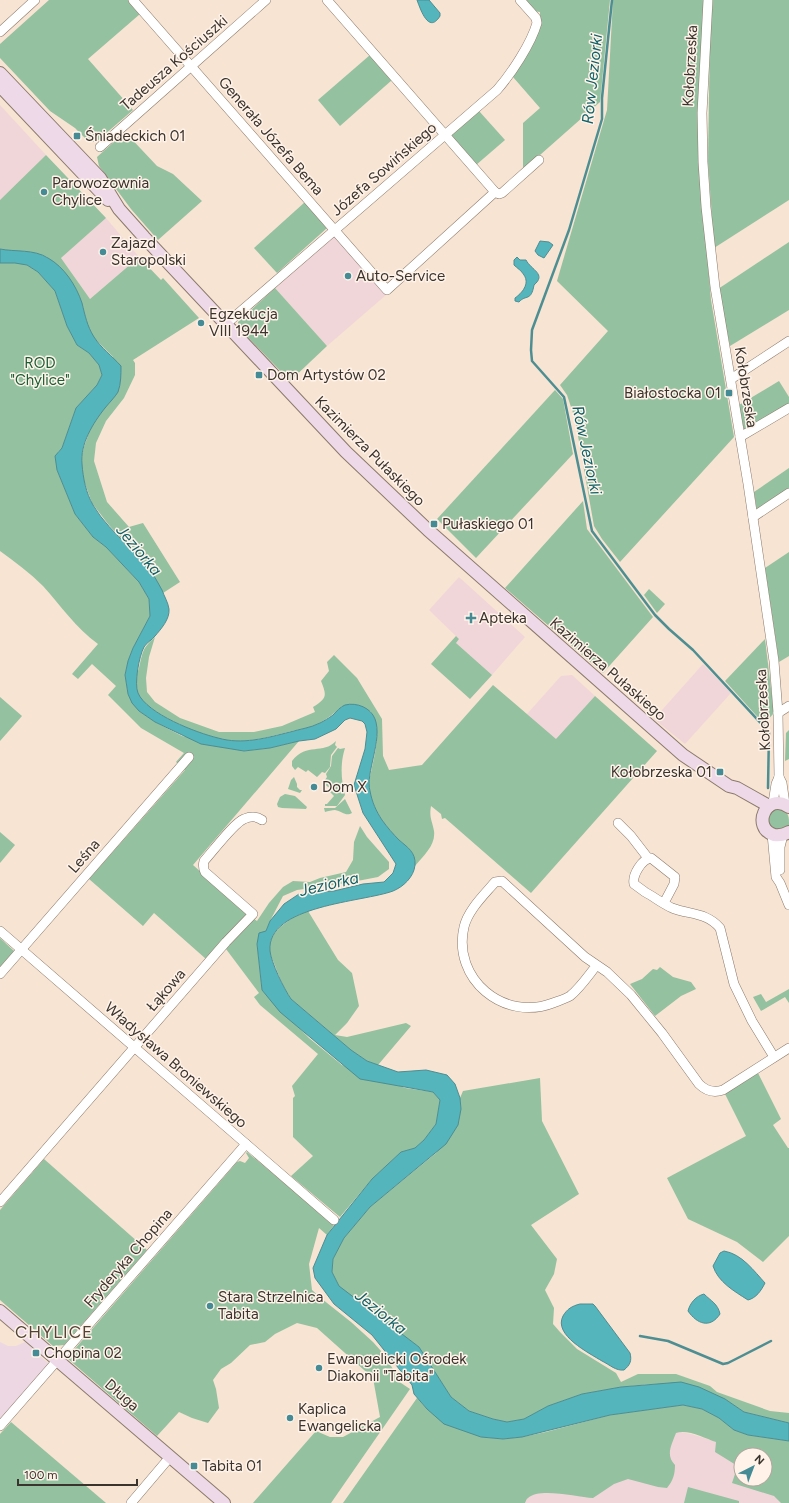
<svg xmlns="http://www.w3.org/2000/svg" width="789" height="1503" font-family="Figtree,sans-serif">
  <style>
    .commercial { fill: #f1d6d9 }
    .medical { fill: #edd7e3 }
    .green { fill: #94c1a0; fill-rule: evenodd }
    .water { fill: #54b5bd; stroke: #4c8e92 }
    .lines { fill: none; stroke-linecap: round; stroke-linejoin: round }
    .stream { stroke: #4c8e92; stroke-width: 2.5 }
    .street-casing { stroke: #8b796a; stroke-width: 10 }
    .secondary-casing { stroke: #8b796a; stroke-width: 14 }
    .street { stroke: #fff; stroke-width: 9 }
    .secondary { stroke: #eed9e9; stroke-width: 12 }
    .poi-dot { fill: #458b96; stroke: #fff3e9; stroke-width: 1.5 }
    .labels { text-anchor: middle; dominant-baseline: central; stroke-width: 3; stroke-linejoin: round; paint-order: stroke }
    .street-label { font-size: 15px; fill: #3b332d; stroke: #fff3e9 }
    .poi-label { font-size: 15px; fill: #3b332d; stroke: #fff3e9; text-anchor: start }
    .park-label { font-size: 15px; fill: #175e35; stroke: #fff3e9 }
    .water-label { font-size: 16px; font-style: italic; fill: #0d6167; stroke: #fff3e9 }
    .quarter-label { font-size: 17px; letter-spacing: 1px; fill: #534336; stroke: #fff3e9 }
  </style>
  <rect width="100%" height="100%" fill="#f7e4d3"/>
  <g class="commercial">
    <path d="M0,105l46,50 -46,45z"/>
    <path d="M106,218l33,39 -49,42 -29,-41z"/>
    <path d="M335,236l51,59 -59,51 -52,-58z"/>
    <path d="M459,577l66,60 -33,38 -36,-32 3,-4 -30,-29z"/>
    <path d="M703,664l28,29 -46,51 -31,-25z"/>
    <path d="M572,675l23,21 -39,44 -29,-26 34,-38z"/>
    <path d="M680,1432l11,2 39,12 11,9v24h24l24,24h-446z"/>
  </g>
  <path class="medical" d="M0,1342l8,4h8l9,-4 8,7 -1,3 7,6 1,-2 9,8 -49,57z"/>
  <g class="green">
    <path d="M49,0h79l12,14 -52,45 45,51 -37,32h-7l-14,-14 -25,-17 -50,-53v-14z"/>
    <path d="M523,0h87l-10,102 -77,68v-47l17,-15 -27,-31 27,-52v-13l-7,-1z"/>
    <path d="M613,0h92l-7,148 13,152 23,137 -114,125 -18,-23 -8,-13 -19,-107 -8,-24 -7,-10 48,-54 -51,-50 50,-171z"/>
    <path d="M713,0h76v200l-75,48 -6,-87 2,-131z"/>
    <path d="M370,55l22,25 -52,46 -22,-26z"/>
    <path d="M479,111l26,29 -29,25 -24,-27v-4z"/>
    <path d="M125,132l32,34 16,8 29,27 -44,39 -27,-31 -32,-43 -2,-9z"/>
    <path d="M46,155l60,63 -45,40 29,41 49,-42 22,23 2,-2 36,40 -66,42 2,3v12l-11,23 -18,23 -10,22 -2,18 13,41 22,25 14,-4 37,59 -17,11 -13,-22 -42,-47 -16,-21 -9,-25 -2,-18 3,-13 7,-20 11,-16 11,-54 -19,-19 -7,-14 -5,-20 -35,-47 -17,-5h-16l-14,-3v-49z"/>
    <path d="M305,202l22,26 -50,45 -23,-25z"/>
    <path d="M789,242v68l-59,36 -12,-57z"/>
    <path d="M5,262h10l12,3 11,7 17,19 12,35 10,19 12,8 10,12 3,10 -5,10 -21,23 -14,40 -4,4 -1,18 18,44 18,23 13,10 33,35 10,17 1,17 -17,32 -5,13 -3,14 3,19 11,17 16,11 27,14 62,15 26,-3 29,-7 -106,124 55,49 -42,45 -52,-46 -11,13 -54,-47 96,-109 -9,-8 8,-9 -43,-25 -33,-33 8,-9 -24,-22 -14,15 -6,-5 26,-30c-22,-16 -37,-38 -55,-58 -13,-13 -28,-24 -43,-35v-288z"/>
    <path d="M275,288l52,58 -37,35 -52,-54v-5z"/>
    <path d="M779,381l10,16v8l-45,26 -5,-26z"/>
    <path d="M555,390l8,9 10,55 -97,104 -39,-39z"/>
    <path d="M789,468v22l-32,21 -3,-19z"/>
    <path d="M583,501l4,28 66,88 -50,56 -98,-85z"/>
    <path d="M789,552v104l-10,6 -14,-94z"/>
    <path d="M649,589l16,15 -8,9 -13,-18z"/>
    <path d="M456,636l3,3 -3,4 36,32 -22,24 -39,-35z"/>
    <path d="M155,637l-6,20 -3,21 1,14 8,10 25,16 39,14h35l28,-6 33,-14 -2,-5c14,-9 14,-11 8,-26l8,-10 -2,-9 7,-7 23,23 25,41 1,37 6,14 33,-5 71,-80 63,54 39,-43 62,55 -126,142 -86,-75 -3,1 -1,-5 -10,-8c-2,12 1,14 3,25 2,14 -10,24 -19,35 -2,-18 -6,-16 -17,-27 -14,-14 -26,-31 -29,-51 -1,-6 2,-14 3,-21 4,-17 10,-42 -2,-56l-28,-5c-7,7 -15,13 -24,18 -9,4 -17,5 -26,7 -20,5 -40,11 -60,10 -22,-1 -84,-27 -94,-46 -4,-8 -2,-19 1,-27 4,-17 3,-19 16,-31z"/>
    <path d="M765,639l9,74 -10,11 -39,-43z"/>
    <path d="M0,697l22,19 -22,25z"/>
    <path d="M789,730v29l-4,2 1,-28z"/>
    <path d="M336,741l-1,4 2,2 -6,8 -1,12 -5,6 -3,-1 -5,5 -9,-7 -2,2 -8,-5 -3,3 -3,-4v-5c15,-19 31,-6 44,-20z"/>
    <path d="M338,748l2,1 5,-1c-5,16 -4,31 0,47l-8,11h-12v-2h2l7,-8 -4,-4 2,-2 -9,-7 4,-6 -1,-3 5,-8 1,-10z"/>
    <path d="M294,777l3,7v3l3,3h2l-2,3 -12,-4 3,-9z"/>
    <path d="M285,794l10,2 12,11 -1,2 -24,-1 -4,-1 -1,-3 3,-7z"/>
    <path d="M345,799l7,14c-6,4 -10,-2 -17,-3 -3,0 -7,1 -10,2l-1,-4h11z"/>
    <path d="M779,808c10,4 10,8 10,18l-6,5 -13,-3 -3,-11 5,-7z"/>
    <path d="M360,826l7,11 22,25v7l-11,8 -31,6 -50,7 -14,6 -13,25 -4,10 -9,13 5,46 47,48 33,27 63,23 28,4 7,8 -4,24 -12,16 -9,8 -14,4 -29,27 -32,38 -49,-41 22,-20 -20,-19v-39l2,-2 -3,-10 26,-32 -58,-49 -6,-8 5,-4 -33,-44 28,-30 3,2 12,-18 14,-16 10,-6 17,1 10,-4 26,-6 7,-12 1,-18z"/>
    <path d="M0,832l15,13 -15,18z"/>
    <path d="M308,911l30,49 14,13 7,33 -12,17 -12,12 12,2 59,-14 5,3 -33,39 -11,-4 -16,-11 -60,-51c-6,-9 -10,-18 -14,-28 -2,-6 -5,-12 -7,-18 -5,-21 22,-36 38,-42z"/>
    <path d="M0,938l14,13 -14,16z"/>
    <path d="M660,967l13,10 18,5 5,7 -15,7 -26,20 -25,-32 12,-5 11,-10 4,1z"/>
    <path d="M789,989v14l-4,-6 -24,14 -8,-14 8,-3 5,8z"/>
    <path d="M758,1073l23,46 -8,6 15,23h1v88l-26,26 -26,-20 -49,-23 -21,-41 79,-42 -21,-42z"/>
    <path d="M540,1078l2,43 37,73 -48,31 26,34 -3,15 -9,16 9,18 -1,16 7,8 17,17 39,24 5,9 17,-8h38l34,12 7,6 53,19 19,2v10l-45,-11 -19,-13 -73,-15 -31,3 -39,7 -34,12 -24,13 -17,3 -14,-3 -24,-8 -18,-14 -32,-50 -80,-60 -7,-15 1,-13 11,-21 26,-31 66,-54 25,-44 -1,-11 3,-7z"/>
    <path d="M247,1152l87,73 -7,10 -8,-7 -10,36 3,26 10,9 29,23 22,20 8,9 14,21 3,9 12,8 -79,114h-78l63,-72 14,6h13l37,-20 -7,-39 -56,-50 -20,-5 -22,11 -10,8 -15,3 -19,18 -10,6 -8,11 3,9 3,19 -11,15 -16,-5 -13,-6 -22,24 -90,-78 170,-196 3,-1 5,2 4,-5 -3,-5z"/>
    <path d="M44,1159l103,91 -83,95 -11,1 -53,-46v-90z"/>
    <path d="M417,1398l10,11 54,28 22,2 19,-2 24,-5 64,-17 73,-10 19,4 17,9 15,12 14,5 41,6v62h-8l-7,-7 -42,-13 3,-9 1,-9 -21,-13 1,-10c-12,-4 -28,-13 -40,-9 -4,11 -11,22 -1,32 0,9 -2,16 -8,23l-9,-1 -30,-8 -14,5 -21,14c-15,-1 -54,-11 -65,0 -2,1 -2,3 -3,5h-182zM741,1455h24v24h-24z"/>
    <path d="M11,1422l95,81h-106v-69z"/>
    <path d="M688,1487l51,14v2h-55z"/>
  </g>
  <g class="water">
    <path d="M417,0h12l11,13v3c-11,18 -19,-5 -23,-16z"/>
    <path d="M540,241l9,1 4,3 -9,13 -6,-3 -3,-4z"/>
    <path d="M0,249c15,3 34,0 48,9 16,9 28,27 34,45 3,12 5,23 12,34 7,11 18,19 27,29 0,8 0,18 -3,26 -3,5 -9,11 -13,16 -12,15 -25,36 -23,56 1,14 4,29 11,41 18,31 53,51 69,85 2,6 6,12 7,19 1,10 -8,20 -14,27 -3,4 -9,7 -11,11 -5,9 -10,37 -6,46 9,21 59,40 80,45 24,7 48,0 72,-6 10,-3 20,-4 30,-9 4,-2 9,-5 13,-8 4,-4 7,-8 12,-10 12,-3 26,3 30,14 8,21 -10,54 -5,72 2,11 6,20 12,29 5,7 11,14 17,20 8,7 17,12 16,25 -1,12 -12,22 -22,26 -29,11 -127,14 -123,60 1,11 14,38 21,48l60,51 16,11 31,11 28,-2 21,5 8,9 5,14 1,11 -3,16 -12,19 -76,63 -26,31 -11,21 -1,13 7,14 80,61 32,50 18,14 24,8 14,3 17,-3 24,-13 34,-12 39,-7 60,-5 18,5 26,12 19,13 45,11v18l-41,-6 -14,-5 -15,-12 -17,-9 -19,-4 -73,10 -88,22 -19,2 -22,-2 -37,-13 -17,-15 -13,-15 -2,-9 -40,-50 -38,-31 -19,-26 -2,-10 14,-33 45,-56 29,-27 14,-4 9,-8 12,-16 4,-24 -7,-8 -73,-13 -80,-67 -18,-22 -5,-46 2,-11 7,-2 4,-10 14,-17 15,-10 17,-2 18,-1 29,-7 21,-2 9,-9 3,-9 -33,-51 -9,-28 11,-36 2,-17 -2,-8 -3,-3 -12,-3 -5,2 -9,9 -21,10 -16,2 -29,7 -26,3 -43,-7 -46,-22 -16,-11 -7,-8 -4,-9 -3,-19 3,-14 5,-13 17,-32 -1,-17 -10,-17 -33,-35 -13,-10 -18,-23 -18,-44 -2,-14 7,-8 14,-40 21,-23 5,-10 -3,-10 -10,-12 -12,-8 -10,-19 -12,-35 -17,-19 -11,-7 -12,-2h-15z"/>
    <path d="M517,257l3,3h6c5,10 21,14 8,25 -3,17 -8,9 -15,17l-4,-1v-3c7,-5 15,-14 9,-23 -2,-4 -7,-7 -10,-10v-5z"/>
    <path d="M724,1251c18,3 30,20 41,32 -4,8 -9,15 -17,17 -14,-9 -30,-18 -35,-34l7,-13z"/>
    <path d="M704,1294c7,7 14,10 16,20 -10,15 -23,10 -32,-3 2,-8 8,-15 16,-17z"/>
    <path d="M580,1304h13l2,2 35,47c2,8 0,12 -6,17 -8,1 -14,-5 -22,-9 -13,-8 -49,-26 -39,-45 4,-7 9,-10 17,-12z"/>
  </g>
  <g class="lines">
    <g class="stream">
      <path d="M612,0l-10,98v21l-33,111 -37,100 -1,20 1,11 32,36 28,134 63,84 14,14 24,21 76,82 -1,56"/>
      <path d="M640,1336l28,5 55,23 5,-1 43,-22"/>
    </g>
    <g class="street-casing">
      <g id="street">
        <path d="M133,0l254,290 108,-98 4,2 3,-1 37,-33"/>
        <path d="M327,0l168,192"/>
        <path d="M708,0l-6,113 1,49 3,45 9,80 33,197 26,177 4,52 1,64 3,6 3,21"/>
        <path d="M0,32l35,-32"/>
        <path d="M100,147l166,-147"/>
        <path d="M226,324l271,-234c14,-16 34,-46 40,-67l-1,-5 -16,-18"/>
        <path d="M731,379l58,-38"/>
        <path d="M740,437l49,-29"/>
        <path d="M753,517l36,-24"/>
        <path d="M778,713l11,-7"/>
        <path d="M773,803l3,-19 3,-7"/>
        <path d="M618,823l13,13 17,22"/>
        <path d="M772,834l4,43 4,6 9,22"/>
        <path d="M780,870v-23l3,-12"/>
        <path d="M664,903l10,-19 1,-7 -24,-19c-9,1 -19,17 -17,26l11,8c9,5 18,12 27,16 18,7 34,4 48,20l14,56 18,37 22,36"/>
        <path d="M0,931l334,289"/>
        <path d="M596,966c-8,10 -16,22 -26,30 -5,3 -12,5 -17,7 -49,19 -101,-24 -89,-76 4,-17 20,-32 31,-45l7,-1 83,76 22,15 24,23 31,38 37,51c7,7 15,9 24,6l66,-42"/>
        <path d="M0,974l189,-217"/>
        <path d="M0,1202l226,-260 27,-28 -48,-42c-2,-4 -2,-7 -1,-11 9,-10 30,-38 40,-42 7,-3 12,-3 18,1"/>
        <path d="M0,1426l246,-282"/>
        <path d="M131,1503l39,-46"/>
      </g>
    </g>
    <g class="secondary-casing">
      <g id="secondary">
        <path d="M0,73l100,105 19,31 25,28 202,215 82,78 230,203 25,22 46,31 8,2 32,18"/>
        <path d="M0,86l108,114"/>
        <path d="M789,807c-23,-16 -38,21 -15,28 6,1 10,0 15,-3"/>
        <path d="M0,1311l224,192"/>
      </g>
    </g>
    <use href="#street" class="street"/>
    <use href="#secondary" class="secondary"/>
  </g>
  <g class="poi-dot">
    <rect x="73" y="132" width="8" height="8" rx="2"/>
    <circle cx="44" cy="192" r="4"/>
    <circle cx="103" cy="252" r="4"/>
    <circle cx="348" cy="276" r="4"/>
    <circle cx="201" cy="323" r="4"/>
    <rect x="255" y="371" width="8" height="8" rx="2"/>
    <rect x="725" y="389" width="8" height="8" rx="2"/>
    <rect x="430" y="520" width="8" height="8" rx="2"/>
    <path d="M469 612h4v4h4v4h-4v4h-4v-4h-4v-4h4z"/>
    <rect x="716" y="768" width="8" height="8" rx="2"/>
    <circle cx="314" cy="787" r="4"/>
    <circle cx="210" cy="1306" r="4"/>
    <rect x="32" y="1349" width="8" height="8" rx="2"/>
    <circle cx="319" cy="1368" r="4"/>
    <circle cx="290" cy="1418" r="4"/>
    <rect x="190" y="1462" width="8" height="8" rx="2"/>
  </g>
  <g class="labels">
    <g class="street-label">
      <text transform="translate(174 63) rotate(-41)">Tadeusza Kościuszki</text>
      <text transform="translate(690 66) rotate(-87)">Kołobrzeska</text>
      <text transform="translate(271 136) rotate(49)">Generała Józefa Bema</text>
      <text transform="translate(384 169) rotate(-41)">Józefa Sowińskiego</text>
      <text transform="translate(746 387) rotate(81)">Kołobrzeska</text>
      <text transform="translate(370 451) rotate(45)">Kazimierza Pułaskiego</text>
      <text transform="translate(608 669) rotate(41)">Kazimierza Pułaskiego</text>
      <text transform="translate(763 710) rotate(-93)">Kołobrzeska</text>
      <text transform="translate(84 856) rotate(-49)">Leśna</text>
      <text transform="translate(166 990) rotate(-49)">Łąkowa</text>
      <text transform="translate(176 1065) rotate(41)">Władysława Broniewskiego</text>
      <text transform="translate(128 1258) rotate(-49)">Fryderyka Chopina</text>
      <text transform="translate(122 1395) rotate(41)">Długa</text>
    </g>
    <g class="poi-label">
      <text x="85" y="136">Śniadeckich 01</text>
      <text x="52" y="183">Parowozownia<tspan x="52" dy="17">Chylice</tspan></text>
      <text x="111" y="243">Zajazd<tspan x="111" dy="17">Staropolski</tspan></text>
      <text x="356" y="276">Auto-Service</text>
      <text x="209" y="314">Egzekucja<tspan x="209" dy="17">VIII 1944</tspan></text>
      <text x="267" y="375">Dom Artystów 02</text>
      <text x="721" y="393" text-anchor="end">Białostocka 01</text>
      <text x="442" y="524">Pułaskiego 01</text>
      <text x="479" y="618">Apteka</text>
      <text x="712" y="772" text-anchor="end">Kołobrzeska 01</text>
      <text x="322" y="787">Dom X</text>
      <text x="218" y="1297">Stara Strzelnica<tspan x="218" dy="17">Tabita</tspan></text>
      <text x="44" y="1353">Chopina 02</text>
      <text x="327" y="1359">Ewangelicki Ośrodek<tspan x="327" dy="17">Diakonii "Tabita"</tspan></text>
      <text x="298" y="1409">Kaplica<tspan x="298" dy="17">Ewangelicka</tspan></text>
      <text x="202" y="1466">Tabita 01</text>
    </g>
    <g class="park-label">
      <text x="40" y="363">ROD<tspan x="40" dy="17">"Chylice"</tspan></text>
    </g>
    <g class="water-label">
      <text transform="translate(592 79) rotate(-84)">Rów Jeziorki</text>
      <text transform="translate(587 450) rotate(78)">Rów Jeziorki</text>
      <text transform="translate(139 550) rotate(50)">Jeziorka</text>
      <text transform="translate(329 884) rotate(-13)">Jeziorka</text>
      <text transform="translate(381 1312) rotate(39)">Jeziorka</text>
    </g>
    <g class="quarter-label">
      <text x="54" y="1332">CHYLICE</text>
    </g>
  </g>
  <g transform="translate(753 1467) rotate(42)"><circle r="19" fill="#fff3e9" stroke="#b1a69e"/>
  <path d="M0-3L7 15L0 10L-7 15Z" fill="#458b96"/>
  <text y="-6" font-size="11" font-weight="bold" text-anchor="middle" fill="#3b332d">N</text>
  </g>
  <path d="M18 1479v6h119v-6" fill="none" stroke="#3b332d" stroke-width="2"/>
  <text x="24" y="1479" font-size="12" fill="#3b332d" stroke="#fff3e9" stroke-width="3" paint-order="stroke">100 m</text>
</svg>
